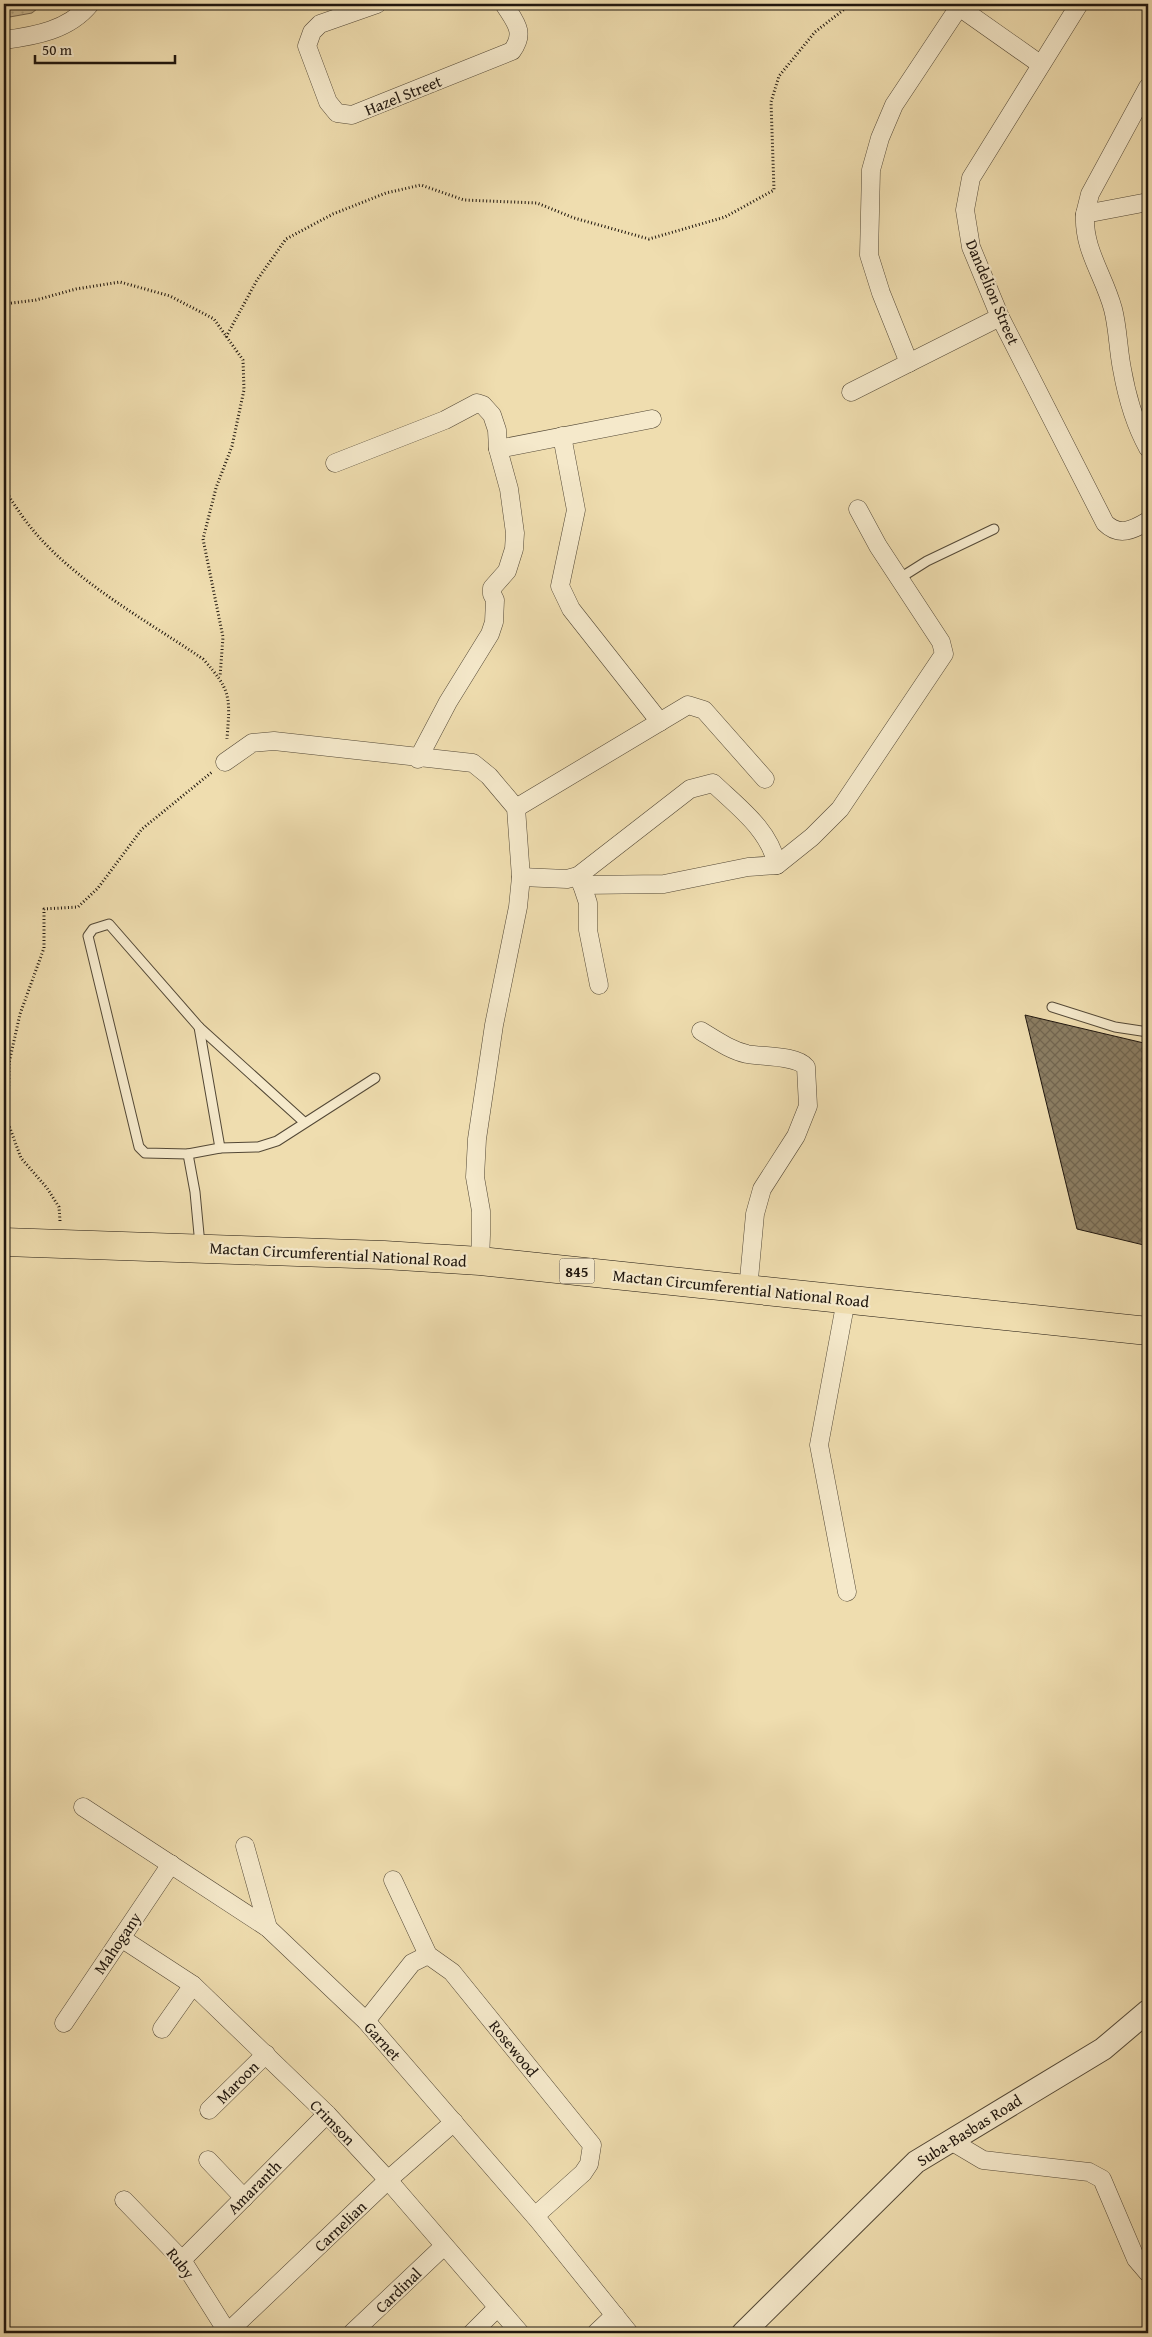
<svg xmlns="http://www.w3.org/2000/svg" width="1152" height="2337" font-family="'Gentium Book Plus',serif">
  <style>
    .park { fill: url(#park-dots); stroke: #766851 }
    .building { fill: url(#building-cross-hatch); stroke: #1f160e }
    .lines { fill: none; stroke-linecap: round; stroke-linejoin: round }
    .service-casing { stroke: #534836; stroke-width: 11 }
    .minor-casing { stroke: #534836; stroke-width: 19 }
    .tertiary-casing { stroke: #534836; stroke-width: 24 }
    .primary-casing { stroke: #1f160e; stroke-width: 29 }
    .path { stroke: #1f160e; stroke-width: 3; stroke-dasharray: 1 2.5; stroke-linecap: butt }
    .service { stroke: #f5e9cb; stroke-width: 9 }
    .minor { stroke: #f5e9cb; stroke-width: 18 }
    .tertiary { stroke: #f5e9cb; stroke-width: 22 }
    .primary { stroke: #efddaf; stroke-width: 28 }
    .labels { text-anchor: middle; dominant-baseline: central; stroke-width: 4.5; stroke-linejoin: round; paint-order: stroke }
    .shield { fill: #f5e9cb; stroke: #5f5547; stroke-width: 1 }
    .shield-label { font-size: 15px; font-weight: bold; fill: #1f160e }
    .street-label { font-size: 16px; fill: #1f160e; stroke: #f5e9cb }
  </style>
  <defs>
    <pattern id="park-dots" width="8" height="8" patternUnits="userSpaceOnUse" patternTransform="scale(1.25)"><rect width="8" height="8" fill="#ccbb94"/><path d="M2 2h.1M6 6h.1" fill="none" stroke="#afa07e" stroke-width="1.8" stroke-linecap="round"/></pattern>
    <pattern id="building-cross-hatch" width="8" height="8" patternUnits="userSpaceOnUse" patternTransform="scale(1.25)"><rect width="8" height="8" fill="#8b7d62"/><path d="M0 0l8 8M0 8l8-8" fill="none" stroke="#71654f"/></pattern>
  </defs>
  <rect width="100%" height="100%" fill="#efddaf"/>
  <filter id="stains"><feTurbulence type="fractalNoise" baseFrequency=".004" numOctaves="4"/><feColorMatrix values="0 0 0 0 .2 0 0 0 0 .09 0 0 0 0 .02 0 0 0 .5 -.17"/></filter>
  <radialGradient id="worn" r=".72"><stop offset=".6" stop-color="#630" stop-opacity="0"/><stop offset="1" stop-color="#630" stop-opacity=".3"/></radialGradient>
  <path class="park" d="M4,4h39l-11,9 -28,5z"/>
  <path class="building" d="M1025,1015l123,29v202l-71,-17z"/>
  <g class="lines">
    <g class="service-casing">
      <g id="service">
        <path d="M900,578l27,-17 67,-32"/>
        <path d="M1052,1007l63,20 33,5"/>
        <path d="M199,1027l21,121"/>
        <path d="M304,1122l-105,-95 -90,-103 -16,5 -5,7 51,211 6,6 43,1 32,-6 38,-1 19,-6 98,-63"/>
        <path d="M188,1154l7,38 5,53"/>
      </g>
    </g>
    <g class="minor-casing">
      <g id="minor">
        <path d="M377,4l-57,20 -8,8 -5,14 21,56 9,11 15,2 160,-64c14,-19 3,-29 -8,-47"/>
        <path d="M1079,4l-108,174 -6,32 6,37 29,70 105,206c14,14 28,7 43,-2"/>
        <path d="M959,7l81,57"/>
        <path d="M4,40c31,-4 65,-10 86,-36"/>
        <path d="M1148,87l-58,107 -5,20 63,-12"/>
        <path d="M1085,214c-2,36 19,61 28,95 5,19 5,40 9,60 5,28 12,54 26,79"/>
        <path d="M909,363l-28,-70 -12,-38 2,-85 9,-32 14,-33 67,-101"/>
        <path d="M851,392l149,-75"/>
        <path d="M562,436l14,74 -16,76 11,23 89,113"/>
        <path d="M498,449l154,-30"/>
        <path d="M335,463l110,-43 32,-17 6,2 9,10 5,15 1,19 11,40 6,44 -1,16 -7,22 -15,17v6l3,6 -1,22 -4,12 -42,68 -30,57"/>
        <path d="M225,762l27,-19 22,-2 199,22 16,13 27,32 5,69 -3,30 -24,118 -17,114 -2,38 6,34v24l-1,26"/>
        <path d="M516,808l172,-103 16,5 61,69"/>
        <path d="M578,876l4,9 82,-1 84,-17 29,-2 35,-28 28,-28 104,-155 -3,-12 -63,-96 -20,-37"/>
        <path d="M521,877l46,2 11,-3 112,-87 23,-6c25,24 56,46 64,82"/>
        <path d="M582,885l6,18v27l11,55"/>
        <path d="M701,1031c15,9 29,19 46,23 15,3 49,1 59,13l2,39 -12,30 -34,53 -7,25 -7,76"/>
        <path d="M846,1300l-27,145 28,147"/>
        <path d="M83,1807l185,121 98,93 173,200 90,112"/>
        <path d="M245,1846l23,82"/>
        <path d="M393,1880l35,75 24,17 140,173 -3,19 -6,9 -48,43"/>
        <path d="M121,1938l72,47 134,129 61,66 132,153"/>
        <path d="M366,2021l46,-58 16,-8"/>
        <path d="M64,2023l107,-159"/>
        <path d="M162,2029l31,-44"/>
        <path d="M209,2110l57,-56"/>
        <path d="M951,2141l32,19 106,12 13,7 34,80 12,14"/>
        <path d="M208,2160l36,38"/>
        <path d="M124,2200l58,60 46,73"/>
        <path d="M182,2260l145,-146"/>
        <path d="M227,2333l161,-153 66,-58"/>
        <path d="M352,2333l92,-87"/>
        <path d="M472,2333l25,-25"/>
        <path d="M596,2333l19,-18"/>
      </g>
    </g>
    <g class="tertiary-casing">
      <path id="tertiary" d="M743,2333l173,-171 187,-113 45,-38"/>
    </g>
    <g class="primary-casing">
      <path id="primary" d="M4,1242l380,13 96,6 668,70"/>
    </g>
    <g class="path">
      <path d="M4,304l32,-4 40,-11 44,-7 50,14 44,23 29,41 1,30 -12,56 -16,42 -13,51 20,98 -3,40"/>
      <path d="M226,337l31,-57 29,-41 47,-25 53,-21 35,-8 43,15 73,3 37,15 75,21 76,-22 49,-27 -3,-88 8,-26 36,-44 36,-28"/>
      <path d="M4,483c2,11 8,18 14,27 42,64 122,106 185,149 29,32 27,39 24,80"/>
      <path d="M60,1221l-1,-14 -12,-19 -26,-30 -13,-35 1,-60 11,-49 24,-66v-39l34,-2 20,-19 44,-59 70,-57"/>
    </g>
    <use href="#service" class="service"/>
    <use href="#minor" class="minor"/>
    <use href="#tertiary" class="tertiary"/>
    <use href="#primary" class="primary"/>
  </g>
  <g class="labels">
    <rect class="shield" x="559.5" y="1258.5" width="35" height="25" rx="4"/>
    <g class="shield-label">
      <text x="577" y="1271">845</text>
    </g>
    <g class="street-label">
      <text transform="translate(403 95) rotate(-22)">Hazel Street</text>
      <text transform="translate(993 292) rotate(67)">Dandelion Street</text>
      <text transform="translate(338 1254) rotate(3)">Mactan Circumferential National Road</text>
      <text transform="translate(741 1288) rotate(6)">Mactan Circumferential National Road</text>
      <text transform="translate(117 1943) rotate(-56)">Mahogany</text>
      <text transform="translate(383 2041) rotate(48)">Garnet</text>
      <text transform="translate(514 2048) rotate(51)">Rosewood</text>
      <text transform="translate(237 2082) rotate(-45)">Maroon</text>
      <text transform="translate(333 2122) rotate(46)">Crimson</text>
      <text transform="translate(969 2130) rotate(-32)">Suba-Basbas Road</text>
      <text transform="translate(254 2187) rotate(-45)">Amaranth</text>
      <text transform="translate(340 2226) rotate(-44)">Carnelian</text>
      <text transform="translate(181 2263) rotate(52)">Ruby</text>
      <text transform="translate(398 2290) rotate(-44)">Cardinal</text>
    </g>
  </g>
  <rect width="1152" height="2337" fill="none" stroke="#efddaf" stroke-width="20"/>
  <rect x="5" y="5" width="1142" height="2327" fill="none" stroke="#1f160e" stroke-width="2.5"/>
  <rect x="10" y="10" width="1132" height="2317" fill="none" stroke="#1f160e"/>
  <path d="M35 55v8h140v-8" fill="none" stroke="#1f160e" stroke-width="2.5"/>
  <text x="42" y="55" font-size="15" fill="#1f160e" stroke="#f5e9cb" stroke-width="4" paint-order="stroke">50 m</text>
  <rect width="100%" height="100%" filter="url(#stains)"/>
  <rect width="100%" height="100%" fill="url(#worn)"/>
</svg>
